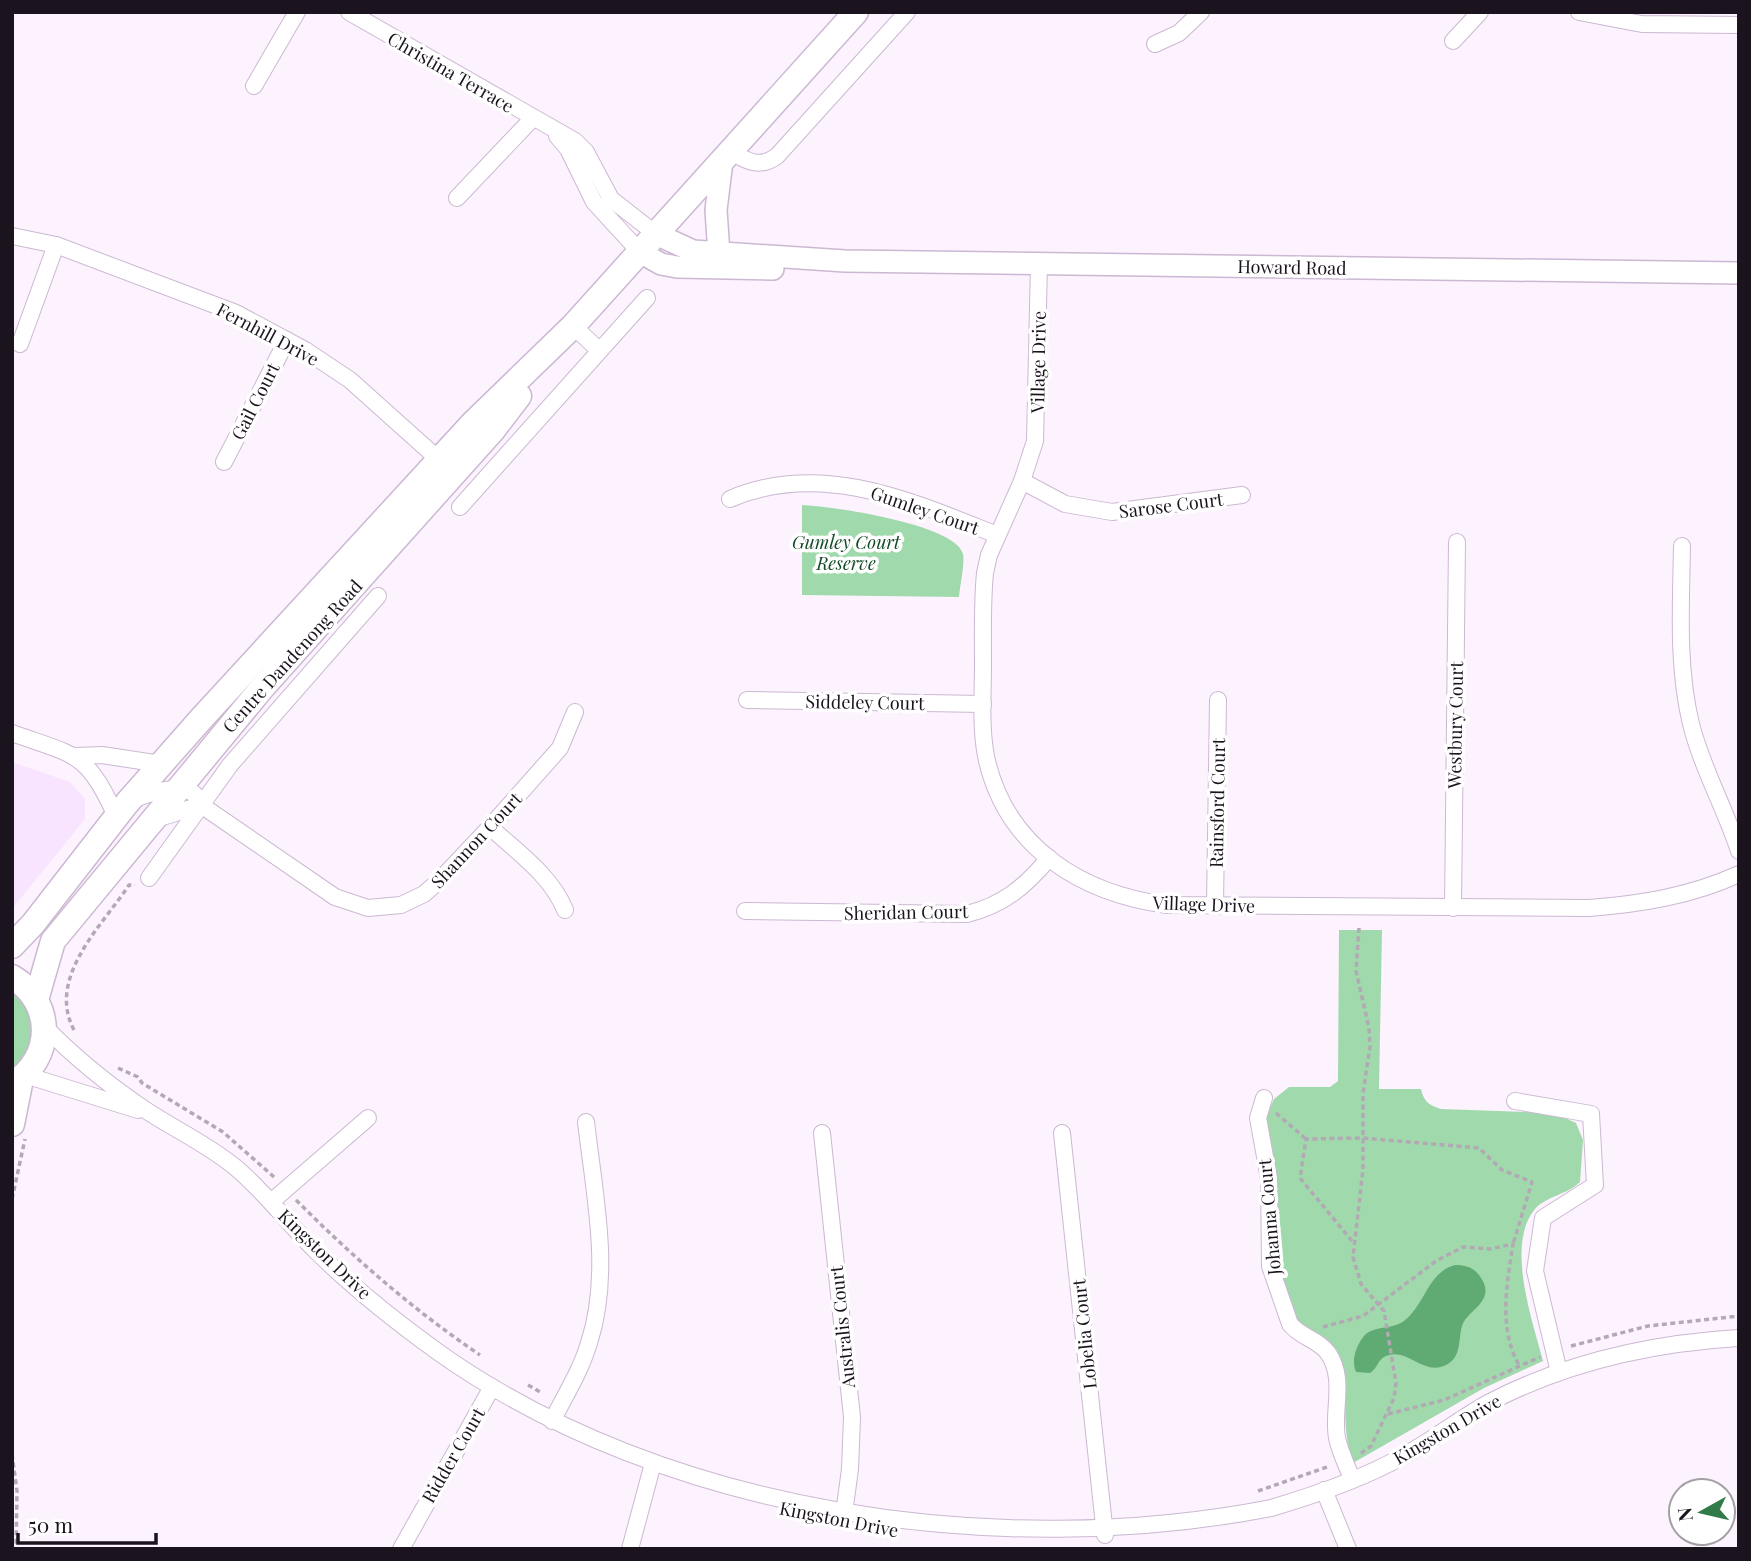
<svg xmlns="http://www.w3.org/2000/svg" width="1751" height="1561" font-family="'Playfair Display',serif">
  <style>
    .built { fill: #f9e4ff }
    .green { fill: #a0d9ac }
    .water { fill: #60aa73 }
    .lines { fill: none; stroke-linecap: round; stroke-linejoin: round }
    .street-casing { stroke: #ccb8d2; stroke-width: 18 }
    .secondary-casing { stroke: #ccb8d2; stroke-width: 24 }
    .primary-casing { stroke: #ccb8d2; stroke-width: 27 }
    .path { stroke: #b2a9b4; stroke-width: 3.5; stroke-dasharray: 5 3.5; stroke-linecap: butt }
    .street { stroke: #fff; stroke-width: 16 }
    .secondary { stroke: #fff; stroke-width: 21 }
    .primary { stroke: #fff; stroke-width: 24 }
    .labels { text-anchor: middle; dominant-baseline: central; stroke-width: 7; stroke-linejoin: round; paint-order: stroke }
    .street-label { font-size: 18px; fill: #1b141e; stroke: #fff }
    .park-label { font-size: 18px; font-style: italic; fill: #134a26; stroke: #fff }
  </style>
  <rect width="100%" height="100%" fill="#fcf3fe"/>
  <path class="built" d="M12,762l58,20 15,17v20l-73,90z"/>
  <g class="green">
    <path d="M802,505c28,1 154,19 161,49 2,8 -3,32 -4,43l-157,-2z"/>
    <path d="M1339,930h43l-3,159h42c3,13 8,16 20,20l113,4 22,10 7,17 -3,42c-13,13 -32,13 -45,27 -30,35 -2,114 8,152l-59,27 -131,75c-14,-41 -2,-73 -16,-113l-39,-28 -21,-57 1,-63 -12,-85 8,-18 15,-12h41l8,-6z"/>
    <path d="M12,989c31,37 27,48 0,85z"/>
  </g>
  <path class="water" d="M1455,1265c9,0 18,2 24,10 20,26 -12,34 -17,51 -4,14 0,31 -16,39 -23,12 -40,-20 -62,-8 -6,3 -7,12 -14,16l-14,-1c-5,-12 0,-26 8,-36 10,-11 28,-6 40,-15 21,-16 24,-49 51,-56z"/>
  <g class="lines">
    <g class="street-casing">
      <g id="street">
        <path d="M349,12l226,129 11,11 25,47 45,35"/>
        <path d="M1579,12l63,12 97,1"/>
        <path d="M1453,41l27,-29"/>
        <path d="M1155,44l24,-11 22,-21"/>
        <path d="M254,86l43,-74"/>
        <path d="M557,136l11,13 26,53 46,50"/>
        <path d="M731,152c16,9 28,17 46,4l130,-144"/>
        <path d="M457,198l75,-79"/>
        <path d="M12,236l44,9 180,68 69,37 45,30 96,86"/>
        <path d="M1039,263l-4,178 -13,40 -33,74 -4,18c-3,31 -2,61 -2,91 0,32 -3,66 4,97 21,88 96,133 180,144l422,3c52,-4 102,-12 150,-34"/>
        <path d="M573,326l26,24"/>
        <path d="M20,344l36,-99"/>
        <path d="M224,462l63,-122"/>
        <path d="M1022,481l43,23 47,8 130,-17"/>
        <path d="M730,499c91,-39 181,2 267,36"/>
        <path d="M460,507l187,-209"/>
        <path d="M1682,546c-1,60 -5,120 9,178 11,44 34,84 48,127"/>
        <path d="M747,700l236,4"/>
        <path d="M12,733c64,23 74,18 104,83"/>
        <path d="M75,756l27,-1 59,9"/>
        <path d="M135,799c18,-7 59,-22 66,6l134,92 33,11 33,-3 23,-11 16,-14 50,-53 70,-79 15,-36"/>
        <path d="M156,819l45,-14"/>
        <path d="M490,827c27,25 61,48 75,83"/>
        <path d="M149,878l81,-113 148,-169"/>
        <path d="M1215,906l3,-206"/>
        <path d="M1453,908l4,-366"/>
        <path d="M745,911l222,3c36,-9 58,-27 82,-56"/>
        <path d="M44,1026c31,32 66,60 103,85 29,19 60,33 88,56 29,24 52,55 79,82 37,37 81,72 124,103 228,162 561,209 833,156 44,-13 92,-29 132,-52 31,-16 58,-39 89,-55 76,-39 162,-58 247,-63"/>
        <path d="M25,1075l113,35"/>
        <path d="M1264,1098l-6,20 11,61 1,87 20,58c10,13 29,16 38,29 18,26 4,57 9,85 3,14 10,28 15,41"/>
        <path d="M1515,1101l76,13 4,71 -52,33 -8,53 24,101"/>
        <path d="M822,1133l30,284 -2,52 -7,52"/>
        <path d="M1062,1133l43,402"/>
        <path d="M271,1202l97,-84"/>
        <path d="M552,1421c13,-25 29,-51 37,-78 23,-70 5,-150 -3,-221"/>
        <path d="M1324,1490l24,59"/>
        <path d="M401,1549l91,-162"/>
        <path d="M630,1549l22,-82"/>
      </g>
    </g>
    <g class="secondary-casing">
      <g id="secondary">
        <path d="M656,234l37,17 152,10 894,12"/>
        <path d="M640,252l21,12 16,3 96,2"/>
        <path d="M719,254l-3,-44 6,-49"/>
      </g>
    </g>
    <g class="primary-casing">
      <g id="primary">
        <path d="M12,946l21,-22 94,-121 74,-84 272,-296 100,-97 283,-314"/>
        <path d="M12,977c43,25 42,82 0,107"/>
        <path d="M36,1000l17,-59 209,-253 231,-258 26,-34"/>
        <path d="M12,1124l9,-45"/>
      </g>
    </g>
    <g class="path">
      <path d="M1359,928l-3,43 13,57 1,19 -7,46v76l-10,88 8,27 23,27 12,72 -2,15 -23,48 -11,8"/>
      <path d="M74,1030c-28,-53 29,-105 55,-145h6"/>
      <path d="M118,1068l20,9 4,6 81,49 51,45"/>
      <path d="M1276,1113l30,26"/>
      <path d="M12,1199l13,-60"/>
      <path d="M296,1200c58,58 116,109 184,155"/>
      <path d="M1352,1241l-52,-63 6,-39 57,-1 116,10 23,22 30,12 -19,62"/>
      <path d="M1323,1327l40,-11 73,-55 27,-14 27,2 23,-5c-6,40 -15,84 6,121"/>
      <path d="M1571,1346l77,-20 91,-10"/>
      <path d="M528,1385l14,8"/>
      <path d="M1388,1414l56,-14 96,-43"/>
      <path d="M12,1454l5,37 -1,58"/>
      <path d="M1258,1491l72,-25"/>
    </g>
    <use href="#street" class="street"/>
    <use href="#secondary" class="secondary"/>
    <use href="#primary" class="primary"/>
  </g>
  <g class="labels">
    <g class="street-label">
      <text transform="translate(451 72) rotate(30)">Christina Terrace</text>
      <text transform="translate(1292 267) rotate(1)">Howard Road</text>
      <text transform="translate(268 334) rotate(28)">Fernhill Drive</text>
      <text transform="translate(1038 362) rotate(-89)">Village Drive</text>
      <text transform="translate(255 401) rotate(-63)">Gail Court</text>
      <text transform="translate(1171 505) rotate(-7)">Sarose Court</text>
      <text transform="translate(925 510) rotate(19)">Gumley Court</text>
      <text transform="translate(292 656) rotate(-48)">Centre Dandenong Road</text>
      <text transform="translate(865 702) rotate(1)">Siddeley Court</text>
      <text transform="translate(1455 725) rotate(-89)">Westbury Court</text>
      <text transform="translate(1217 803) rotate(-89)">Rainsford Court</text>
      <text transform="translate(476 840) rotate(-47)">Shannon Court</text>
      <text transform="translate(1204 904) rotate(2)">Village Drive</text>
      <text transform="translate(906 912) rotate(-1)">Sheridan Court</text>
      <text transform="translate(1269 1217) rotate(-95)">Johanna Court</text>
      <text transform="translate(325 1254) rotate(44)">Kingston Drive</text>
      <text transform="translate(842 1327) rotate(-96)">Australis Court</text>
      <text transform="translate(1084 1334) rotate(-96)">Lobelia Court</text>
      <text transform="translate(1447 1429) rotate(-30)">Kingston Drive</text>
      <text transform="translate(453 1455) rotate(-60)">Ridder Court</text>
      <text transform="translate(839 1519) rotate(11)">Kingston Drive</text>
    </g>
    <g class="park-label">
      <text x="846" y="542">Gumley Court<tspan x="846" dy="21">Reserve</tspan></text>
    </g>
  </g>
  <rect width="1751" height="1561" fill="none" stroke="#1b141e" stroke-width="28"/>
  <g transform="translate(1702 1512) rotate(262)"><circle r="33" fill="#ffffff" stroke="#a4a1a5" stroke-width="2"/>
  <path d="M0-5L12 26L0 18L-12 26Z" fill="#327b49"/>
  <text y="-10" font-size="19" font-weight="bold" text-anchor="middle" fill="#1b141e">N</text>
  </g>
  <path d="M18 1533v10h138v-10" fill="none" stroke="#1b141e" stroke-width="3.5"/>
  <text x="28" y="1533" font-size="21" fill="#1b141e" stroke="#ffffff" stroke-width="5" paint-order="stroke">50 m</text>
</svg>
